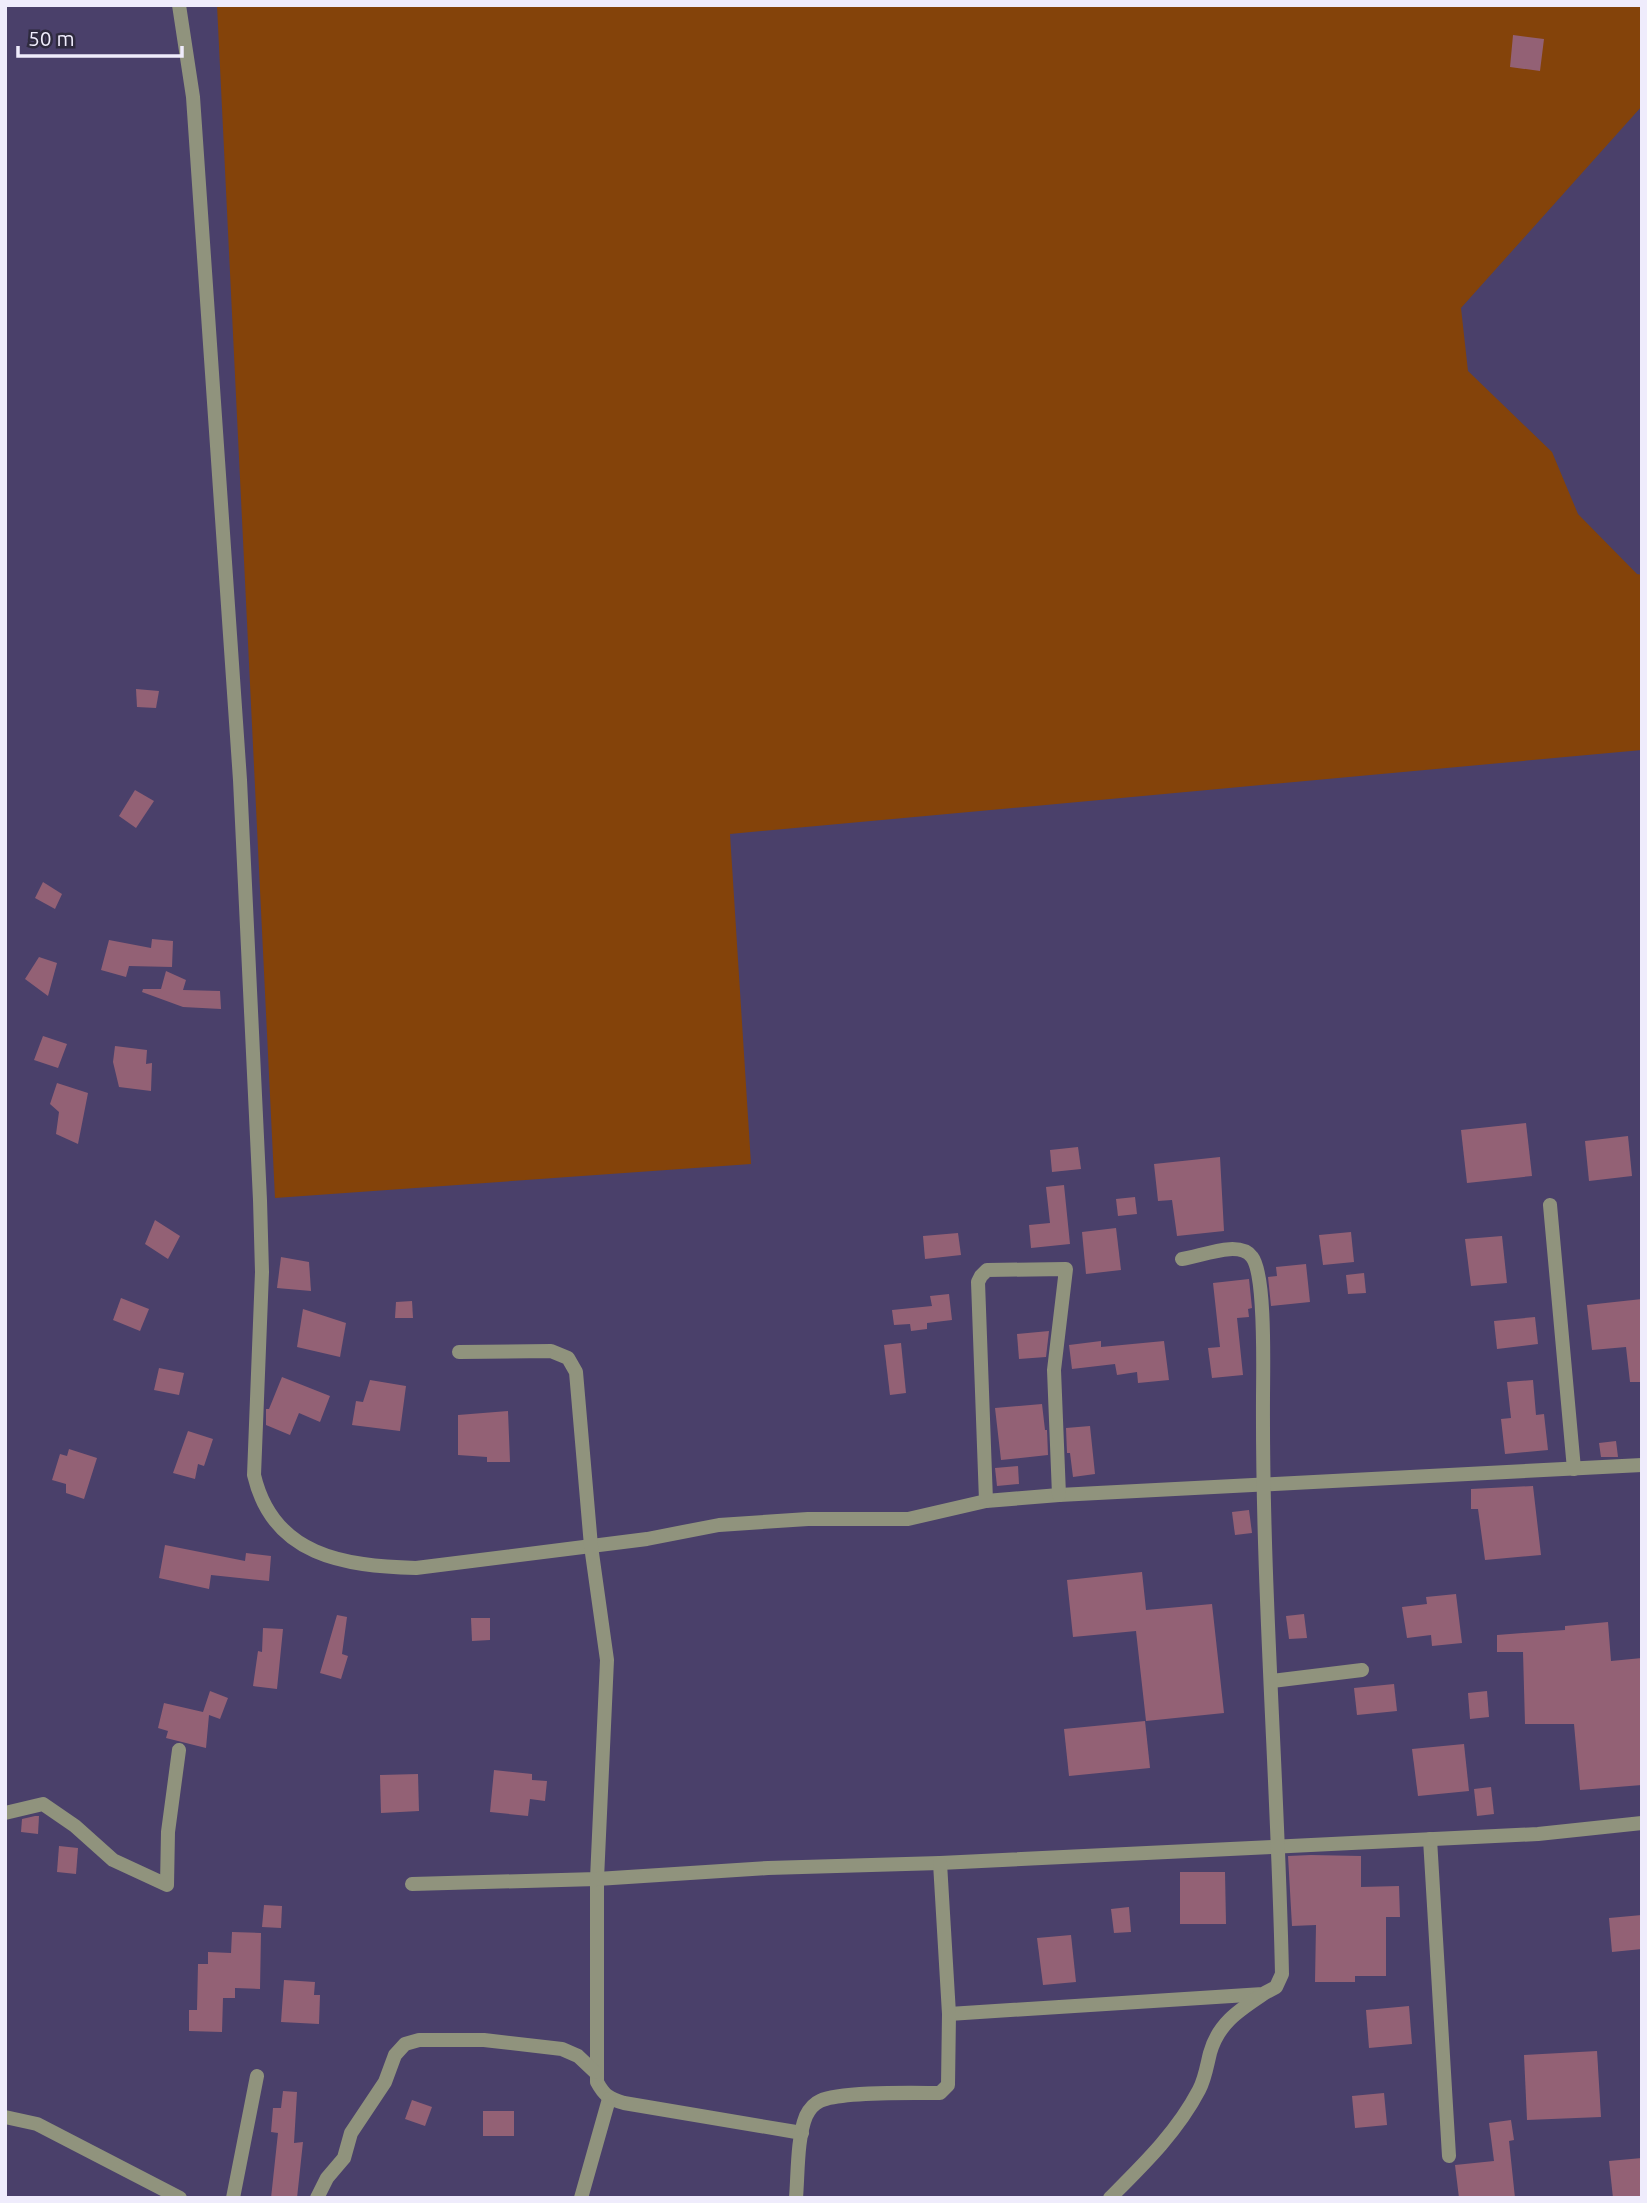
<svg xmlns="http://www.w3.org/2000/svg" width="1647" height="2203" font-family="Ubuntu,sans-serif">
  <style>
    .green { fill: #84430a }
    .building { fill: #936175 }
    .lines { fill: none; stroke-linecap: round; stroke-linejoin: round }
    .street { stroke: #90937d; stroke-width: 14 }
  </style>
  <rect width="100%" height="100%" fill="#4a406a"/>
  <path class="green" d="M217,5h1425v101l-181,202 7,63 84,81 26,62 59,60 5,1v175l-912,84 21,330 -476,34z"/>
  <g class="building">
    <path d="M1513,35l31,4 -4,32 -30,-4z"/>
    <path d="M136,689l23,2 -3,17 -19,-1z"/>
    <path d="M135,790l19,11 -18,27 -17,-12z"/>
    <path d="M43,882l19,12 -7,15 -20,-11z"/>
    <path d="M152,939l21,2 -1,26 -43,-1 -3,11 -25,-7 8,-30 42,8z"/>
    <path d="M39,957l18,6 -9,33 -23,-17z"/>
    <path d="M166,971l20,9 -3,10 37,1 1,18 -38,-2 -41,-15 1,-3h18z"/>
    <path d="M43,1036l24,8 -9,24 -24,-8z"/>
    <path d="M115,1046l32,4 -1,14 6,-1 -1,28 -32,-4 -6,-25z"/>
    <path d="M57,1083l31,10 -10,51 -22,-10 3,-22 -9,-8z"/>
    <path d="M1526,1123l6,53 -65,7 -6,-53z"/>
    <path d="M1628,1136l4,40 -43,5 -4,-40z"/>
    <path d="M1078,1147l3,22 -29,3 -2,-22z"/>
    <path d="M1220,1157l4,74 -47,5 -5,-36 -14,1 -4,-37z"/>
    <path d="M1064,1185l6,59 -39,4 -2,-23 21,-2 -4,-36z"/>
    <path d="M1135,1197l2,17 -19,2 -2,-17z"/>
    <path d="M155,1220l25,16 -12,23 -23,-15z"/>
    <path d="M1116,1228l5,42 -35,4 -4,-42z"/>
    <path d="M1351,1232l3,30 -31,3 -4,-30z"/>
    <path d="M958,1233l3,22 -36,4 -2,-23z"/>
    <path d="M1502,1236l5,47 -36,3 -6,-47z"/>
    <path d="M281,1257l28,5 2,29 -34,-3z"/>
    <path d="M1306,1264l4,38 -39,4 -3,-29 9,-1 -1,-9z"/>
    <path d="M1364,1273l2,20 -18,1 -2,-19z"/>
    <path d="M1249,1279l3,29 -4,1 1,8 -12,1 6,57 -31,3 -4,-30 12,-1 -7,-64z"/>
    <path d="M949,1294l3,26 -25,3v6l-16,2 -1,-7 -16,1 -2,-15 40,-4 -2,-10z"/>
    <path d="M121,1298l28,11 -9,22 -27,-11z"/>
    <path d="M1642,1299v83h-12l-4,-35 -34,3 -5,-45z"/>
    <path d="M412,1301l1,17h-18l1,-16z"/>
    <path d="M303,1309l43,14 -6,34 -43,-10z"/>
    <path d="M1535,1317l3,27 -41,5 -3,-28z"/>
    <path d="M1049,1331l-3,26 -27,2 -2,-25z"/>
    <path d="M1101,1341v6l63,-6 5,39 -31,3 -1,-11 -20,3 -2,-11 -43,5 -3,-24z"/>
    <path d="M901,1343l5,50 -16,2 -6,-50z"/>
    <path d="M159,1368l25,5 -5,22 -25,-5z"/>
    <path d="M282,1377l48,19 -10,26 -21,-9 -9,22 -24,-10v-16h3z"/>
    <path d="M370,1380l36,6 -6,45 -48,-6 4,-24 7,1z"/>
    <path d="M1533,1380l3,35 8,-1 4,36 -43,4 -4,-35 10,-1 -4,-36z"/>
    <path d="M1042,1404l3,26h2l1,25 -47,5 -6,-52z"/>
    <path d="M508,1411l2,51h-23v-5l-29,-2v-40z"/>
    <path d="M1090,1426l5,48 -22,3 -3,-24h-3l-1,-25z"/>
    <path d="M188,1431l25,8 -9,27 -6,-2 -3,15 -22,-6z"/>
    <path d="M1616,1441l2,16h-17l-2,-14z"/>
    <path d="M69,1449l28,9 -13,41 -18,-6v-9l-14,-4 8,-26 7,2z"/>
    <path d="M1018,1466l1,18 -22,2 -2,-18z"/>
    <path d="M1533,1486l8,69 -56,5 -7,-51h-7v-20z"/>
    <path d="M1249,1510l3,23 -17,2 -3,-23z"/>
    <path d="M165,1545l80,16 1,-8 25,3 -2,25 -58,-6 -2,14 -50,-11z"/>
    <path d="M1142,1572l4,38 66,-6 12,109 -78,8 -10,-90 -63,6 -6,-57z"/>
    <path d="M1456,1594l6,49 -30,3 -1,-11 -24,3 -5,-31 25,-3 -1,-7z"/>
    <path d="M1304,1614l3,24 -18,1 -3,-23z"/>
    <path d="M337,1615l10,2 -5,37 6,2 -7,23 -21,-6z"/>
    <path d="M471,1618h19v22l-18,1z"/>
    <path d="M1608,1622l3,39 31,-3v127l-62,5 -6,-66h-49l-2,-72h-26v-17l68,-5v-4z"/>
    <path d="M263,1628l20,1 -6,60 -24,-3 5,-35 4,1z"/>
    <path d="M1394,1684l3,27 -40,4 -3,-27z"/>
    <path d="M210,1691l18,7 -8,21 -11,-4 -3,33 -40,-10 2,-7 -10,-3 6,-25 39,9z"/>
    <path d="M1487,1691l2,26 -19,2 -2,-26z"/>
    <path d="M1145,1721l5,47 -81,8 -5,-47z"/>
    <path d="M1464,1744l5,47 -51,5 -6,-47z"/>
    <path d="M494,1770l38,4v6l15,1 -2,20 -15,-2 -2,17 -38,-4z"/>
    <path d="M418,1774l1,37 -38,2 -1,-38z"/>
    <path d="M1491,1787l3,27 -17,2 -3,-27z"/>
    <path d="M35,1816h4l-1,18 -17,-2 1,-13z"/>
    <path d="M59,1846l19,2 -2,26 -19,-2z"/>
    <path d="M1311,1855l50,1v31l38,-1 1,31h-14v59h-31v6h-40l1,-57 -24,1 -4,-70z"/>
    <path d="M1180,1872h45l1,52h-46z"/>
    <path d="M264,1905l18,1 -1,22 -19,-1z"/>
    <path d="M1129,1907l2,25 -17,1 -3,-24z"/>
    <path d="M1642,1915v34l-30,3 -3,-34z"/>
    <path d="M232,1932l29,1 -1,56 -25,-1v10h-12l-1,34 -33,-1v-21h8l1,-46h10v-12l23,1z"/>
    <path d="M1071,1935l5,47 -33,3 -6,-47z"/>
    <path d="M284,1980l31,2 -1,13h6l-1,29 -38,-2z"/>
    <path d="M1409,2006l3,38 -43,4 -3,-38z"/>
    <path d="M1597,2051l4,66 -74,3 -3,-65z"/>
    <path d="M283,2091l14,1 -3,51 9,-1 -6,56h-26l7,-65 -7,-1 2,-24h8z"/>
    <path d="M1384,2093l3,32 -32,3 -3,-32z"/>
    <path d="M412,2100l20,7 -7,19 -20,-7z"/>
    <rect x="483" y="2111" width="31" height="25"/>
    <path d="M1511,2120l3,20 -5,1 6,57h-56l-4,-33 39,-4 -5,-38z"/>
    <path d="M1642,2158v40h-29l-4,-37z"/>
  </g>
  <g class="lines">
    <g class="street">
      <path d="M179,5l14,92 47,683 20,420 2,72 -8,203c19,81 90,91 162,93l231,-29 72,-14 89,-6h100l78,-18 73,-6 583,-30"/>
      <path d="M1550,1205l24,264"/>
      <path d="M459,1352l92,-1 17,7 8,14 15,174 16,114 -10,219v203c7,13 12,17 27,21l178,30"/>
      <path d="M986,1501l-8,-219 3,-6 6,-6 79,-1 -12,101 5,125"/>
      <path d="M1272,1681l90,-11"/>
      <path d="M5,1813l38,-9 32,22 38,34 54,25 1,-53 11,-82"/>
      <path d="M1430,1839l19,317"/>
      <path d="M412,1884l185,-5 171,-11 172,-5 598,-29 104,-11"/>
      <path d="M949,2014l314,-20 13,-7 6,-13c-4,-192 -20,-384 -19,-576 0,-27 3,-123 -11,-141 -13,-18 -52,0 -70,2"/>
      <path d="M5,2117l32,7 143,74"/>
      <path d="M233,2198l24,-122"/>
      <path d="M317,2198l10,-20 17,-20 7,-25 34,-51 10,-27 10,-11 14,-4h65l78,9 16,7 17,16"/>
      <path d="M581,2198l28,-99"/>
      <path d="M796,2198c2,-24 1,-60 10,-82 3,-6 7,-12 14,-15 20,-10 94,-8 120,-8l8,-8 1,-71 -9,-151"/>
      <path d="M1110,2198c34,-34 67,-66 89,-108 6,-11 8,-25 11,-37 8,-29 28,-42 52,-58"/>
    </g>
  </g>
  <rect width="1647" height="2203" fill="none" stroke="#efecfc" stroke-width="14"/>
  <path d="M18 46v10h164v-10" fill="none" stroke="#efecfc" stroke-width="3.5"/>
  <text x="28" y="46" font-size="21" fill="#efecfc" stroke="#2e2a3e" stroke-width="5" paint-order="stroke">50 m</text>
</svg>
